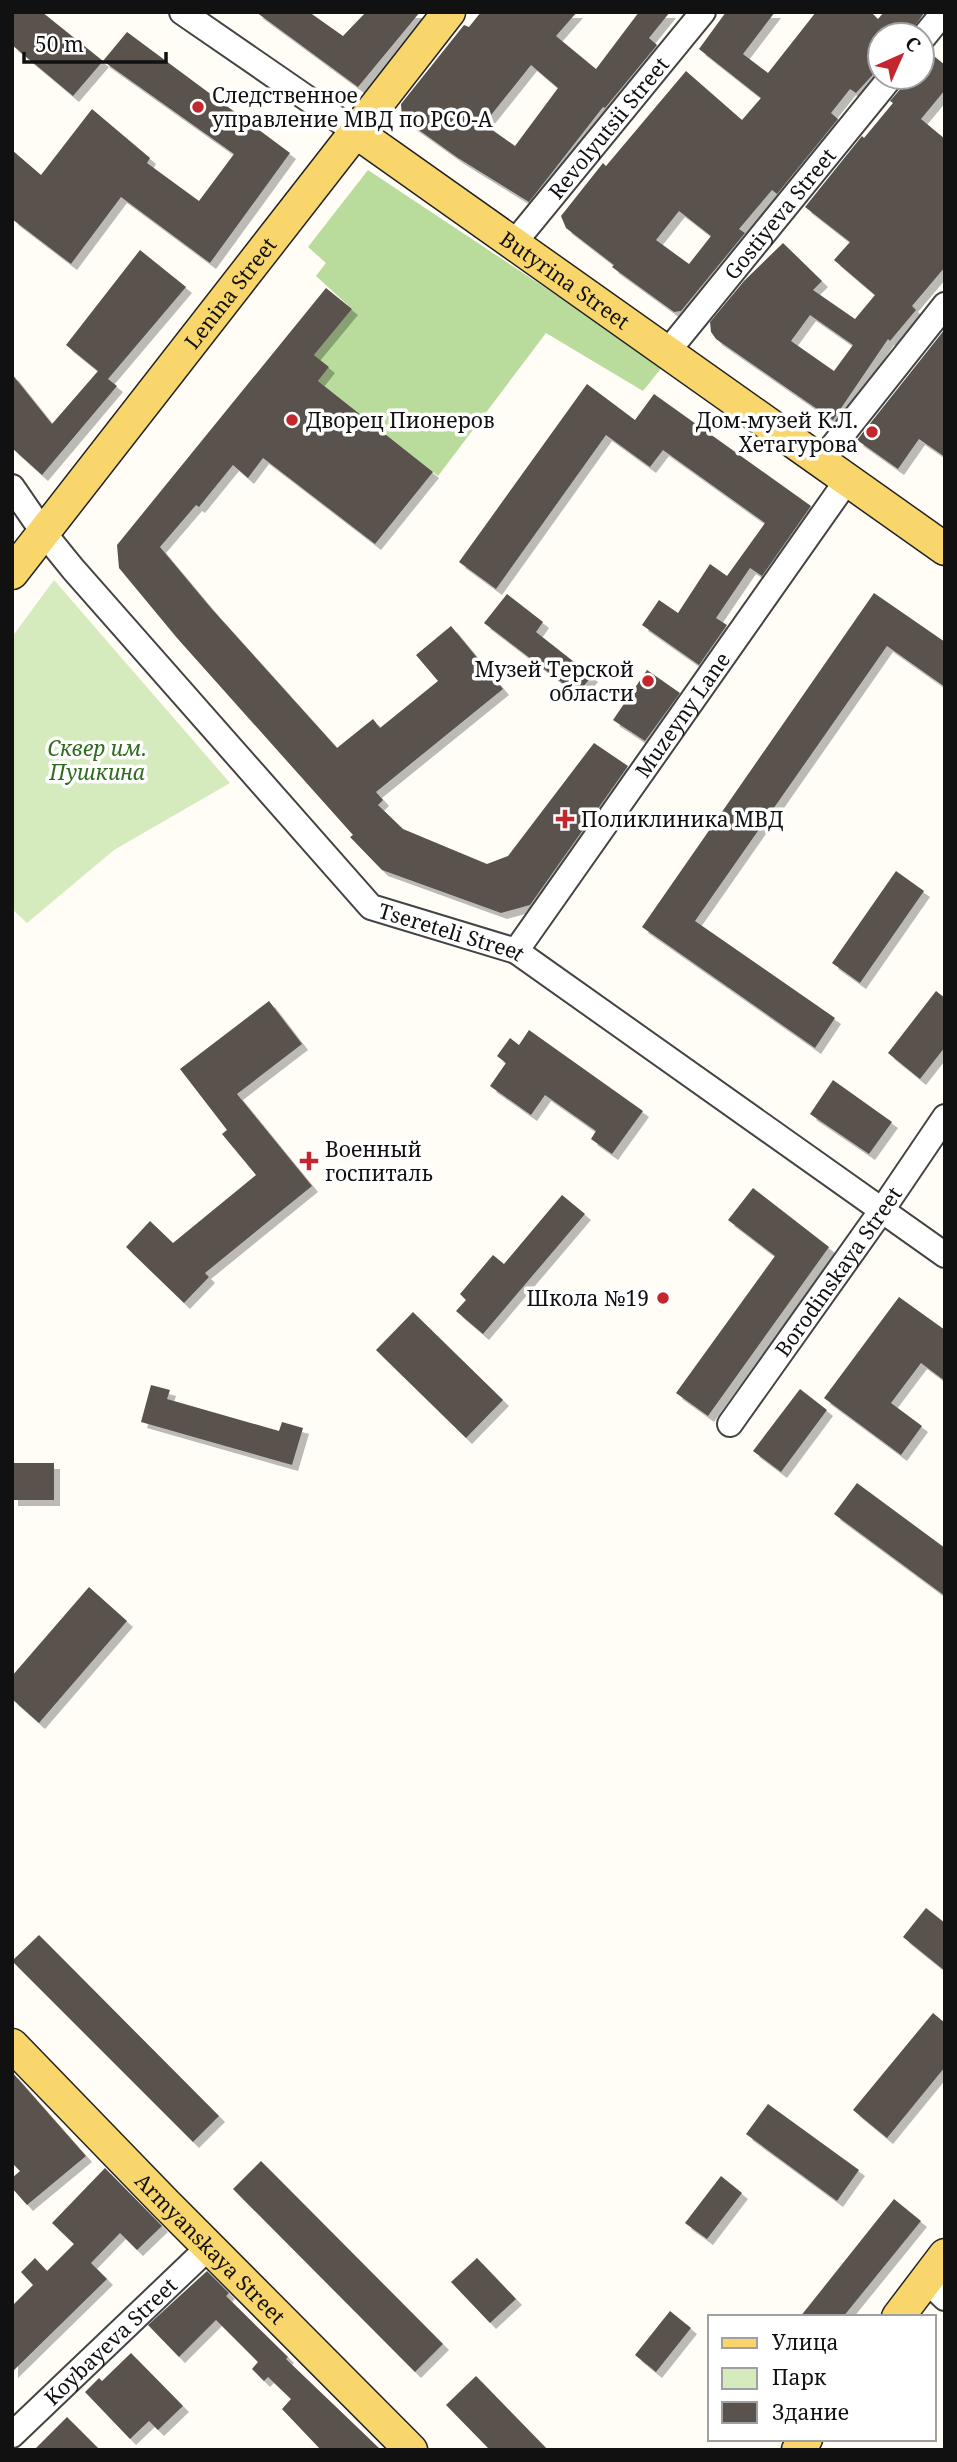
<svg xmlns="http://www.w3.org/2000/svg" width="957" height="2462" font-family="'Noto Serif',serif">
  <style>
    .green { fill: #d5ebbd }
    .forest { fill: #b9dc9c }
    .building { fill: #5a524d; fill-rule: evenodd; filter: url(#shadow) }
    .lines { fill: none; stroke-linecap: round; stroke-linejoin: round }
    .minor-casing { stroke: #444; stroke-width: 28 }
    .major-casing { stroke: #222; stroke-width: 35 }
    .minor { stroke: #fff; stroke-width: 24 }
    .major { stroke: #f9d66b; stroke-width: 32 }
    .poi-dot { fill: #c4262e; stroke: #fff; stroke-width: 2.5 }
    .labels { text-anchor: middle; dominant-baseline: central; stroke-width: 7; stroke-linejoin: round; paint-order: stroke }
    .poi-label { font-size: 21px; fill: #111; stroke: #fff; text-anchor: start }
    .street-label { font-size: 21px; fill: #111; stroke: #fff }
    .park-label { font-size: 21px; font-style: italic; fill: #2f6b1f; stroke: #fff }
  </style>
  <defs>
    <filter id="shadow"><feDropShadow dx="6" dy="6" stdDeviation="0" flood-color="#0004"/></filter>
  </defs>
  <rect width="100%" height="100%" fill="#fffdf5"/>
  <path class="green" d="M54,580l176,203 -116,67 -87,73 -15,-14v-272z"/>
  <path class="forest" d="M368,170l295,196 -20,25 -97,-58 -108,143 -120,-95 11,-14 -15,-12 38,-46 -36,-33 10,-13 -18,-16z"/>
  <g class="building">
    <path d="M12,12h30l61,49 -30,35 -61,-51z"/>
    <path d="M256,12h53l34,24 23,-24h54l-62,75z"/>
    <path d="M481,12h96l-21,24 40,33 43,-57h31l-21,26 8,7 -52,63 -2,-1 -74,95 -71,-44 -56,-40 -1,-14 63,-79 5,2zM531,65l27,23 -43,58 -31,-22z"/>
    <path d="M726,12h49l-32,42 25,19 48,-61h55l7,7 6,-7h41l-17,23h-28v32l-24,26 -6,-4 -19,24 7,6 -61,75 -5,-4 -33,39 6,4 -64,78 -7,1 -62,-45 2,-2 -48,-37 -5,-12 42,-53 3,3 80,-95 56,49 19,-22 -62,-49zM679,211l32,25 -22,28 -33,-24z"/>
    <path d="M127,32l163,121 -80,110 -89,-66 -50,67 -59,-45v-69l29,25 51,-66 58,49 -3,5 52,38 35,-47 -131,-93z"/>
    <path d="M929,52l16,13v25l-24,29 24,20v128l-33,39 4,4 -26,31 -2,-2 -55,81 -117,-81 -5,-7 -1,-10 34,-41 39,-38 39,38 -9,9 42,29 20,-24 -41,-35 16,-18 -45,-35 57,-71 2,2 29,-35 -3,-2 13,-15 3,-9h16v-23zM810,315l43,30 -19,26 -43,-30z"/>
    <path d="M140,250l46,37 -78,92 9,7 -75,89 -30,-27v-74l40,50 46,-53 -32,-26z"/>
    <path d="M326,288l26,21 -38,46 15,12 -11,14 115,91 -58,72 -112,-86 -15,20 -15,-13 -34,42 -3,-2 -36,42 51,61 126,140 36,-29 7,9 58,-47 -22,-26 35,-29 52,63 -127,103 7,8 -5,5 25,24 84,35 21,-8 86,-113 34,23 -98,139 -29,8 -119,-43 -32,-33 3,-2 -176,-197 -58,-70 -2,-23z"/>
    <path d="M945,329v128l-26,-18 -21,30 -41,-29z"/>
    <path d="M587,384l48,36 19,-26 157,112 -49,70 -12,-8 -34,50 11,7 -28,40 -57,-40 17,-25 19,13 32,-49 17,12 38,-53 -102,-73 -13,17 -44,-32 -110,154 -37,-27z"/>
    <path d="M874,593l71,49v45l-58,-41 -192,275 140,97 -20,30 -173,-121z"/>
    <path d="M507,594l36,28 -7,10 56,44 -15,18 -93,-71z"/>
    <path d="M647,670l33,23 -35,48 -32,-21z"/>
    <path d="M896,871l28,20 -64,92 -28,-20z"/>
    <path d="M936,991l9,7v49l-25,32 -32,-26z"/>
    <path d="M269,1001l33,43 -65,50 75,92 -107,87 4,4 -25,26 -58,-56 24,-26 23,22 83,-68 -34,-41 5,-4 -47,-61z"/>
    <path d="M529,1030l114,81 -31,43 -21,-15 5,-8 -51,-36 -14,20 -41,-29 16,-23 -9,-7 13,-18 9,7z"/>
    <path d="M833,1080l59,42 -23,32 -59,-40z"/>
    <path d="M753,1188l76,59 -121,169 -32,-23 99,-137 -47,-36z"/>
    <path d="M562,1195l23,19 -102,120 -27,-23 10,-11 -6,-6 33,-39 11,9z"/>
    <path d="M899,1297l46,33v51l-24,-18 -30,40 31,23 -21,29 -77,-57z"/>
    <path d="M413,1312l90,88 -37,38 -90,-88z"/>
    <path d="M151,1385l19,5 -3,9 112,32 3,-9 21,6 -11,37 -151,-43z"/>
    <path d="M800,1389l27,21 -46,62 -28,-21z"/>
    <rect x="12" y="1463" width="42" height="37"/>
    <path d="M857,1483l88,65v48l-111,-82z"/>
    <path d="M89,1587l38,34 -88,102 -27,-24v-23z"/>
    <path d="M926,1908l19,15v48l-42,-34z"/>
    <path d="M39,1935l180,181 -26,26 -181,-181z"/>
    <path d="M933,2013l12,10v44l-58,71 -34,-28z"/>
    <path d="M12,2072l74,84 -59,49 -15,-17v-10l8,-7 -8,-8z"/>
    <path d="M768,2104l91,66 -22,31 -91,-67z"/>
    <path d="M261,2161l182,183 -28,28 -182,-183z"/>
    <path d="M105,2168l57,58 -25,24 -17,-17 -29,30 16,16 -95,93v-66l21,-21 -12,-13 14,-14 12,13 27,-27 -22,-21z"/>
    <path d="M721,2176l21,17 -35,46 -22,-16z"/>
    <path d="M894,2199l27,22 -78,96h-43z"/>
    <path d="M477,2258l39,41 -26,24 -39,-41z"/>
    <path d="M207,2271l22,22 -3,3 62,61 -2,2 95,91h-60l-39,-41 9,-10 -23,-22 -4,4 -12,-12 6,-7 -42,-42 -37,37 -31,-32z"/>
    <path d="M670,2311l21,17 -35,44 -21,-17z"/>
    <path d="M131,2353l52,53 -25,24 -9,-9 -19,18 -45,-47 14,-14 3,3z"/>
    <path d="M476,2376l72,74h-58l-44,-45z"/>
    <path d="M67,2417l33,33h-66z"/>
  </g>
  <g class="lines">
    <g class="minor-casing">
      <g id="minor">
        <path d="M182,12l174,120"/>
        <path d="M922,39l22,-27"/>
        <path id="s1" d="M514,243l189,-231"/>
        <path id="s2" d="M668,351l223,-274"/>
        <path d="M822,460l123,-155"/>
        <path id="s3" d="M12,487l31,45 30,37 298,338 145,44 429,304"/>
        <path id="s4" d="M516,951l332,-472"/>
        <path id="s5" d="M730,1424l152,-214 63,-93"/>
        <path d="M926,2280l19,18"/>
        <path id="s6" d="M12,2435l197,-188"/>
      </g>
    </g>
    <g class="major-casing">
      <g id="major">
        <path id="s7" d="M356,132l589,417"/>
        <path id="s8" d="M12,573l437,-561"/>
        <path id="s9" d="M12,2045l152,157 247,248"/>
        <path d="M898,2317l47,-62"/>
        <path d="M798,2450l8,-11"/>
      </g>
    </g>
    <use href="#minor" class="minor"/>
    <use href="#major" class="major"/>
  </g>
  <g class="poi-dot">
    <circle cx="198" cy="107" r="7"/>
    <circle cx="292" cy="420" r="7"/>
    <circle cx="872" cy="432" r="7"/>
    <circle cx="648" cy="681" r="7"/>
    <path d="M561.5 808.5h7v7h7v7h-7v7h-7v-7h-7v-7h7z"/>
    <path d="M305.5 1150.5h7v7h7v7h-7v7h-7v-7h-7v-7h7z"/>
    <circle cx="663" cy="1298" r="7"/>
  </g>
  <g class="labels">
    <g class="poi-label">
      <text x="212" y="95">Следственное<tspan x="212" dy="24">управление МВД по РСО-А</tspan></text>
      <text x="306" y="420">Дворец Пионеров</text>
      <text x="858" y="420" text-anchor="end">Дом-музей К.Л.<tspan x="858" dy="24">Хетагурова</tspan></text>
      <text x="634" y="669" text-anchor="end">Музей Терской<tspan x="634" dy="24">области</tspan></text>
      <text x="581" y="819">Поликлиника МВД</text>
      <text x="325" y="1149">Военный<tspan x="325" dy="24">госпиталь</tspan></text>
      <text x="649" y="1298" text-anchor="end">Школа №19</text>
    </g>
    <g class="street-label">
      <text stroke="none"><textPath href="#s1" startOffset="149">Revolyutsii Street</textPath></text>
      <text stroke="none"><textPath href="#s2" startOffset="177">Gostiyeva Street</textPath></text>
      <text stroke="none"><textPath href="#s7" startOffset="256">Butyrina Street</textPath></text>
      <text stroke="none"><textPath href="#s8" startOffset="355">Lenina Street</textPath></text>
      <text stroke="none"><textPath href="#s4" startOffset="289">Muzeyny Lane</textPath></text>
      <text stroke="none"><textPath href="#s3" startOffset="637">Tsereteli Street</textPath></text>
      <text stroke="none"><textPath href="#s5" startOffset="187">Borodinskaya Street</textPath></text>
      <text stroke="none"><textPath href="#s9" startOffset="284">Armyanskaya Street</textPath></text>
      <text stroke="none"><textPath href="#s6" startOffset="136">Koybayeva Street</textPath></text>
    </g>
    <g class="park-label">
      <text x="97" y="748">Сквер им.<tspan x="97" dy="24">Пушкина</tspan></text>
    </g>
  </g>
  <rect width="957" height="2462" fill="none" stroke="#111111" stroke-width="28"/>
  <rect x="708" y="2315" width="228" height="126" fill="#ffffff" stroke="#a0a0a0" stroke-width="2"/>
  <rect x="722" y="2338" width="35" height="10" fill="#f9d66b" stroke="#a0a0a0" stroke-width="2"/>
  <text x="772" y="2350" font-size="21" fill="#111111">Улица</text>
  <rect x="722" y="2368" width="35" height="21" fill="#d5ebbd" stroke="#a0a0a0" stroke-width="2"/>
  <text x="772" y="2385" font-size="21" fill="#111111">Парк</text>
  <rect x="722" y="2402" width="35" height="21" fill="#5a524d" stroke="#a0a0a0" stroke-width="2"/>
  <text x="772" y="2420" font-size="21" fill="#111111">Здание</text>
  <g transform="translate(901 56) rotate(45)"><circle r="33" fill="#ffffff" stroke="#a0a0a0" stroke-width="2"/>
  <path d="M0-5L12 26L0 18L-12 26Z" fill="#c4262e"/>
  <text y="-10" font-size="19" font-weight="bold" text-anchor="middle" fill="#111111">С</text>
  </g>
  <path d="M24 52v10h142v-10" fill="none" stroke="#111111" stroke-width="3.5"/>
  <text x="35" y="52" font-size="21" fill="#111111" stroke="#ffffff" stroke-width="5" paint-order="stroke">50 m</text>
</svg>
